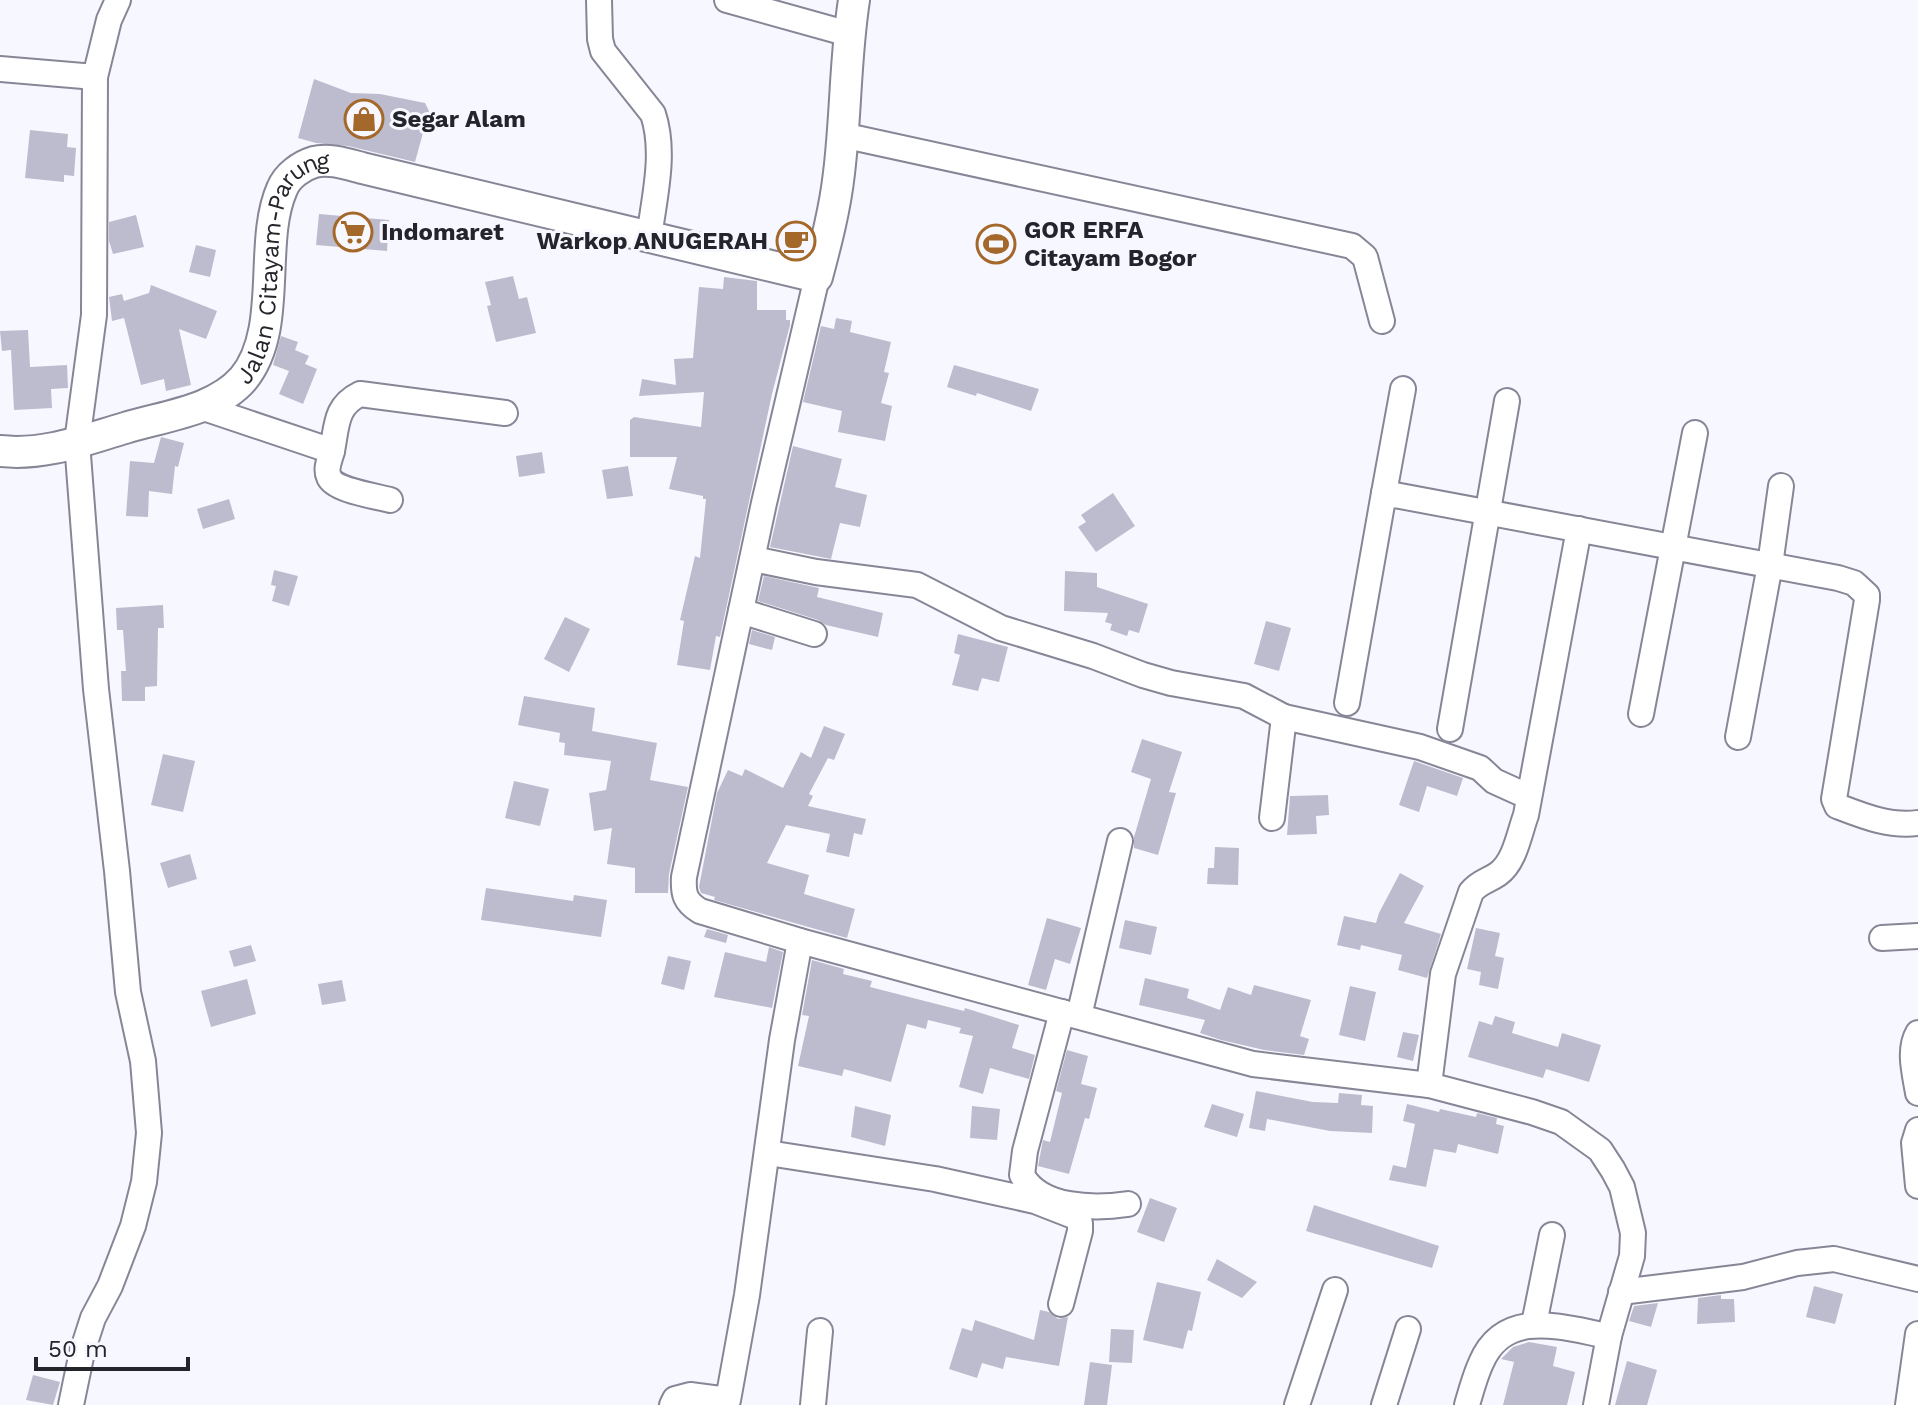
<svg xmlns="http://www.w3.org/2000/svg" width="1918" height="1405" font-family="'Work Sans',sans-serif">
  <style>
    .building { fill: #bcbcce }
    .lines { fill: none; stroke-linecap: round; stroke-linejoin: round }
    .minor-casing { stroke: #868697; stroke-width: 28 }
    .tertiary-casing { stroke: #868697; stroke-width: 34 }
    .minor { stroke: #fff; stroke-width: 24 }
    .tertiary { stroke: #fff; stroke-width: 30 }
    .labels { text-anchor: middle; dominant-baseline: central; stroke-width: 6; stroke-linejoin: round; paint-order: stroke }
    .poi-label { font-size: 24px; font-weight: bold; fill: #24242b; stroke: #f7f8ff; text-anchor: start }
    .street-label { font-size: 24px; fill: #24242b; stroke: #f7f8ff }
  </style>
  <rect width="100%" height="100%" fill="#f7f8ff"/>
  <g class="building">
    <path d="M314,79l37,14 29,1 45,9 4,8 -14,51 -67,-16 -32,-3 -18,-5z"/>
    <path d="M30,130l38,4 -1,13 9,1 -2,28 -10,-1v7l-39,-4z"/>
    <path d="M319,214l70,6 -2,31 -71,-6z"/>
    <path d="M136,215l8,32 -31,7 -4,-13v-19z"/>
    <path d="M196,245l20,5 -6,27 -21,-5z"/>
    <path d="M513,276l6,23 8,-2 9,36 -40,9 -9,-36 4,-1 -6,-23z"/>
    <path d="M724,277l33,4v29h29v10h4v5l-18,69 -52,243 -4,-1 -6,34 -33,-5 7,-44 -4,-1 15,-64 5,2 6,-59h-3v-3l-34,-7 8,-32h-47v-37l4,-3 67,10 3,-35 -65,4 3,-17 34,6 -2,-26 19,-1 6,-71 24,2z"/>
    <path d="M151,285l66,26 -11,28 -27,-10 12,56 -25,6 -2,-12 -23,6 -17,-67 -12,3 -3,-24 13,-3 2,7 25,-8z"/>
    <path d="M836,318l16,3 -2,11 41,10 -7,30 5,1 -8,30 11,3 -7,35 -47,-9 4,-21 -39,-9 18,-76 13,3z"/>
    <path d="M28,330l2,37 37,-2 1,23 -17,1 1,19 -38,2 -3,-60 -9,1 -2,-20z"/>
    <path d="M281,336l17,6 -3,8 14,6 -4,8 12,5 -14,35 -24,-10 10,-23 -16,-6z"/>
    <path d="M954,365l85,24 -8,22 -54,-18 -1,3 -29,-9z"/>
    <path d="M161,437l23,6 -6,24 -3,-1 -3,28 -23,-3 -1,26 -22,-1 4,-55 24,2z"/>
    <path d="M793,446l49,13 -7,28 32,8 -7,32 -20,-4 -9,36 -61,-12z"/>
    <path d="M542,452l3,21 -26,4 -3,-21z"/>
    <path d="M628,466l5,30 -26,3 -5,-29z"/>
    <path d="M1113,493l22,33 -39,26 -18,-25 8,-5 -5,-7z"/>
    <path d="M229,499l6,20 -32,10 -6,-20z"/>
    <path d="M274,570l24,6 -9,30 -17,-5 4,-15 -5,-1z"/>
    <path d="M1065,571l32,2v14l51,17 -9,29 -10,-3 -2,6 -17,-6 2,-6 -7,-2 3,-9 -44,-2z"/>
    <path d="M764,576l55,12 -2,9 66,16 -5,24 -52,-12 -8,-5 -60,-19z"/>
    <path d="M163,605l1,23h-6l-1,58 -12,1v14h-23l-1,-30h5l-3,-41h-6l-1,-22z"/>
    <path d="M565,617l25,12 -21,43 -25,-13z"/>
    <path d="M1266,621l25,7 -12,43 -25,-7z"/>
    <path d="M752,630l23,7 -3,13 -23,-6z"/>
    <path d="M958,634l50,13 -9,35 -17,-4 -4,13 -26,-6 8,-30 -6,-2z"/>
    <path d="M524,696l71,12 -3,23 65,12 -7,37 38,7 -19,87 -1,19h-33v-25l-28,-4 5,-36 -18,3 -5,-38 17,-3 5,-29 -47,-6 1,-12 -6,-1 1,-9 -42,-8z"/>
    <path d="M824,726l21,8 -11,26 -6,-2 -19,36 4,2 -5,10 58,13 -4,16 -8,-2 -5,24 -23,-5 4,-18 -44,-9 -19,38 42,12 -5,19 51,15 -8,29 -133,-38 1,-3 -14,-4 -2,-6 18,-94 11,-23 14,6 3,-7 38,19 18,-36 10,6z"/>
    <path d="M1142,739l40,13 -13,40 7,1 -18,62 -24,-7v-11l17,-58 -20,-7z"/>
    <path d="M163,754l32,7 -12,51 -32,-7z"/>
    <path d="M1414,761l49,17 -6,18 -30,-10 -8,26 -20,-7z"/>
    <path d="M514,781l35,8 -9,37 -35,-8z"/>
    <path d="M1328,795l1,20 -13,1 1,18 -30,1 3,-39z"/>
    <path d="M1215,847l24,1 -1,37 -31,-1 1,-16h6z"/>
    <path d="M190,854l7,25 -29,9 -8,-25z"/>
    <path d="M1400,873l24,13 -20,37 37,11 -14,44 -29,-8 4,-15 -41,-10 -1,5 -23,-5 7,-29 32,7 3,-10z"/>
    <path d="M486,888l87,13 1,-6 33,5 -6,37 -120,-17z"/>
    <path d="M1047,918l34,10 -11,36 -15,-5 -9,31 -18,-5z"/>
    <path d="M1125,920l32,7 -6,28 -32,-7z"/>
    <path d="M1476,928l24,5 -5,23 9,2 -6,31 -19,-4 2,-13 -14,-3z"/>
    <path d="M707,929l21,6 -2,8 -22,-6z"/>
    <path d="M251,945l5,16 -22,6 -5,-16z"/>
    <path d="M769,947l14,5 -11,56 -58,-11 11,-45 41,10z"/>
    <path d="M668,956l23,5 -7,29 -23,-6z"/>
    <path d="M812,960l32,9 -1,5 29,7 -2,6 94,24 1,-3 54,17 -7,23 23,7 -6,24 -39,-11 -7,26 -24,-7 14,-51 -14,-3 2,-5 -33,-8 -2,9 -19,-5 -16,58 -47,-13 -2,7 -44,-10 11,-50 -7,-1z"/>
    <path d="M1145,978l44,11 -2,9 33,12 8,-23 23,8 3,-10 57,15 -11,36 9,3 -5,16 -40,-5 -43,-10 -21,-7 5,-13 -66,-15z"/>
    <path d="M247,979l9,35 -45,13 -10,-36z"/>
    <path d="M342,980l4,21 -24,4 -4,-21z"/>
    <path d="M1350,986l26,6 -11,49 -26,-6z"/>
    <path d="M1495,1016l20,6 -3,11 46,14 4,-14 39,12 -12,37 -43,-13 -3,9 -75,-21 11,-36 13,4z"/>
    <path d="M1403,1032l16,3 -6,26 -16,-4z"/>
    <path d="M1067,1050l21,6 -7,28 16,4 -8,31 -4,-1 -16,56 -31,-8 5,-26 7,2 12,-49 -6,-2z"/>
    <path d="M1256,1091l57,11 25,1 1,-10 23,2 -1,10 12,1 -1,27 -42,-2 -63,-12 -2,12 -16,-3z"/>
    <path d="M1212,1104l32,10 -7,23 -33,-10z"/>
    <path d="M1407,1104l32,8 1,-3 36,8 1,-4 20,5 -1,6 8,2 -6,28 -40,-10 -2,9 -22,-4 -8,38 -37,-7 4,-15 13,3 9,-44 -12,-3z"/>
    <path d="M855,1106l36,9 -6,31 -34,-9z"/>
    <path d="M972,1106l28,3 -3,31 -27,-2z"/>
    <path d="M1150,1198l27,10 -13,34 -27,-10z"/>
    <path d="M1314,1205l125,41 -7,22 -126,-37z"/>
    <path d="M1217,1259l40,23 -15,16 -35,-18z"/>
    <path d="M1157,1282l44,10 -9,39 -4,-1 -5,19 -40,-9z"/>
    <path d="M1814,1286l29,8 -8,30 -29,-7z"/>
    <path d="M1721,1295v4h13l1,23 -38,2 1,-26z"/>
    <path d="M1658,1303l-7,24 -22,-6 5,-15z"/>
    <path d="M1040,1310l9,2 9,7 10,-2 -9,49 -53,-9 -3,12 -21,-6 -5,15 -28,-9 13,-41 10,3 3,-11 59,20z"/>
    <path d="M1111,1329l23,1 -2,33 -23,-1z"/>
    <path d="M1529,1342l28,5 -4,19 22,6 -8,33h-64l11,-43 -13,-3 12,-12z"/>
    <path d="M1627,1361l30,9 -10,35h-32z"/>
    <path d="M1090,1362l22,3 -5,40h-23z"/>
    <path d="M33,1375l27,7 -7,23 -27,-5z"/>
  </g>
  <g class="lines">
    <g class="minor-casing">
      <g id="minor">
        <path d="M599,0l1,39 3,12 50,63c13,39 1,84 -4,124"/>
        <path d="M727,0l122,34"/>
        <path d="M0,69l95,8"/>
        <path d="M842,135l510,111 13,11 17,64"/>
        <path d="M817,277l-53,226 -80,374c-1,17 1,25 16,34l100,30 453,123 176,21 103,27 29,10 39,28 13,20 9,17 11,46 -1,23 -23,80 -13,69"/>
        <path d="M201,407l131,44c-2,8 -7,18 -3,26 5,13 46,19 61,23"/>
        <path d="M332,451c5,-25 3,-45 28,-57l145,19"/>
        <path d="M1384,493l19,-104"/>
        <path d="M753,559l63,13 101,13 84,43 92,28 50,19 28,8 73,13 40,21 136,30 60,21 14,13 33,15"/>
        <path d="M741,611l73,23"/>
        <path d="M1347,703l37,-210 454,85 16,5 13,12v5l-33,199 3,7c26,10 53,21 81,17"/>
        <path d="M1641,714l54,-281"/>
        <path d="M1450,729l57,-328"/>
        <path d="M1738,737l32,-172 11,-79"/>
        <path d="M1272,818l12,-101"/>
        <path d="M1882,938l36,-2"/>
        <path d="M1062,1012l-37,139 -3,24c18,34 73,34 106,29"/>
        <path d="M1079,1016l41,-175"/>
        <path d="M1918,1033c-10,17 -3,41 0,60"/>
        <path d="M1429,1085l14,-111 28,-82c8,-10 17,-11 27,-18 17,-12 21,-40 28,-59l53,-286"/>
        <path d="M1918,1130l-4,13 4,43"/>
        <path d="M768,1153l167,26 100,22 41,16 4,6v8l-19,73"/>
        <path d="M1621,1292l122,-15 54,-14 37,-4 84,20"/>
        <path d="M1534,1324l18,-89"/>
        <path d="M71,1405l11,-53 11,-34 17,-32 23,-60 11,-44 5,-49 -6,-72 -15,-69 -11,-121 -21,-182 -19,-247 17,-127 1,-238 14,-57 9,-20"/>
        <path d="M672,1405l3,-6 15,-4 38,5 19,-105 35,-255 18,-99"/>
        <path d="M813,1405l7,-74"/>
        <path d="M1297,1405l38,-115"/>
        <path d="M1384,1405l24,-76"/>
        <path d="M1467,1405c4,-14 8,-29 14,-42 24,-56 82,-35 128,-27"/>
        <path d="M1908,1405l10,-71"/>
      </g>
    </g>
    <g class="tertiary-casing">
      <g id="tertiary">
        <path id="s1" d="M0,451c44,5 84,-11 125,-23 39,-12 90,-17 118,-49 41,-49 15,-136 39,-190 5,-13 19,-23 32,-27 15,-4 33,2 48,6l455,109c9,-34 18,-68 22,-104 7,-57 6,-115 15,-173"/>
      </g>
    </g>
    <use href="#minor" class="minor"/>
    <use href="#tertiary" class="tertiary"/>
  </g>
  <defs>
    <g id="shop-ring" transform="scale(2)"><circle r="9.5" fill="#f7f8ff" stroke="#a4682b" stroke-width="1.5"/><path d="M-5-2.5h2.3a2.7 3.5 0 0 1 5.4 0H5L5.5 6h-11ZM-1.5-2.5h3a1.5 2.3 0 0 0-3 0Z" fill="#a4682b"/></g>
    <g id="supermarket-ring" transform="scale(2)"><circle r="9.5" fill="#f7f8ff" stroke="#a4682b" stroke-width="1.5"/><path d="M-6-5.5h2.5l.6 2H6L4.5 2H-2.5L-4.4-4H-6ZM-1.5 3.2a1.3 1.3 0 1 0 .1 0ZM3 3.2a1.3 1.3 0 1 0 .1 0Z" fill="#a4682b"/></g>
    <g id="cafe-ring" transform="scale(2)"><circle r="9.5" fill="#f7f8ff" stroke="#a4682b" stroke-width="1.5"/><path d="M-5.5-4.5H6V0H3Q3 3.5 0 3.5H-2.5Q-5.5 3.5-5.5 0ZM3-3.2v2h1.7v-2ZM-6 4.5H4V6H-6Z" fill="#a4682b"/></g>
    <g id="stadium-ring" transform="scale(2)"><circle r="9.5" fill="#f7f8ff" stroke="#a4682b" stroke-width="1.5"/><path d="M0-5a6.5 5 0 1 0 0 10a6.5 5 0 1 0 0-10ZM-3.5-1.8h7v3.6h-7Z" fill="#a4682b"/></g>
  </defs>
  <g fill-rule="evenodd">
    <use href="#shop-ring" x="364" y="119"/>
    <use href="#supermarket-ring" x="353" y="232"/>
    <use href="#cafe-ring" x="796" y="241"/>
    <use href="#stadium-ring" x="996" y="244"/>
  </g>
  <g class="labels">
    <g class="poi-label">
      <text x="392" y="119">Segar Alam</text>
      <text x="1024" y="230">GOR ERFA<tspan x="1024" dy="28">Citayam Bogor</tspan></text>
      <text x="381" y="232">Indomaret</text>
      <text x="768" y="241" text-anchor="end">Warkop ANUGERAH</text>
    </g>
    <g class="street-label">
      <text stroke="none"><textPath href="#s1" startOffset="384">Jalan Citayam-Parung</textPath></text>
    </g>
  </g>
  <path d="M36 1357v12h152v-12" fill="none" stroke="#24242b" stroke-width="4"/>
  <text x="48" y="1357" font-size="24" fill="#24242b" stroke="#f7f8ff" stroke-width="6" paint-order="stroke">50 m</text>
</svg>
